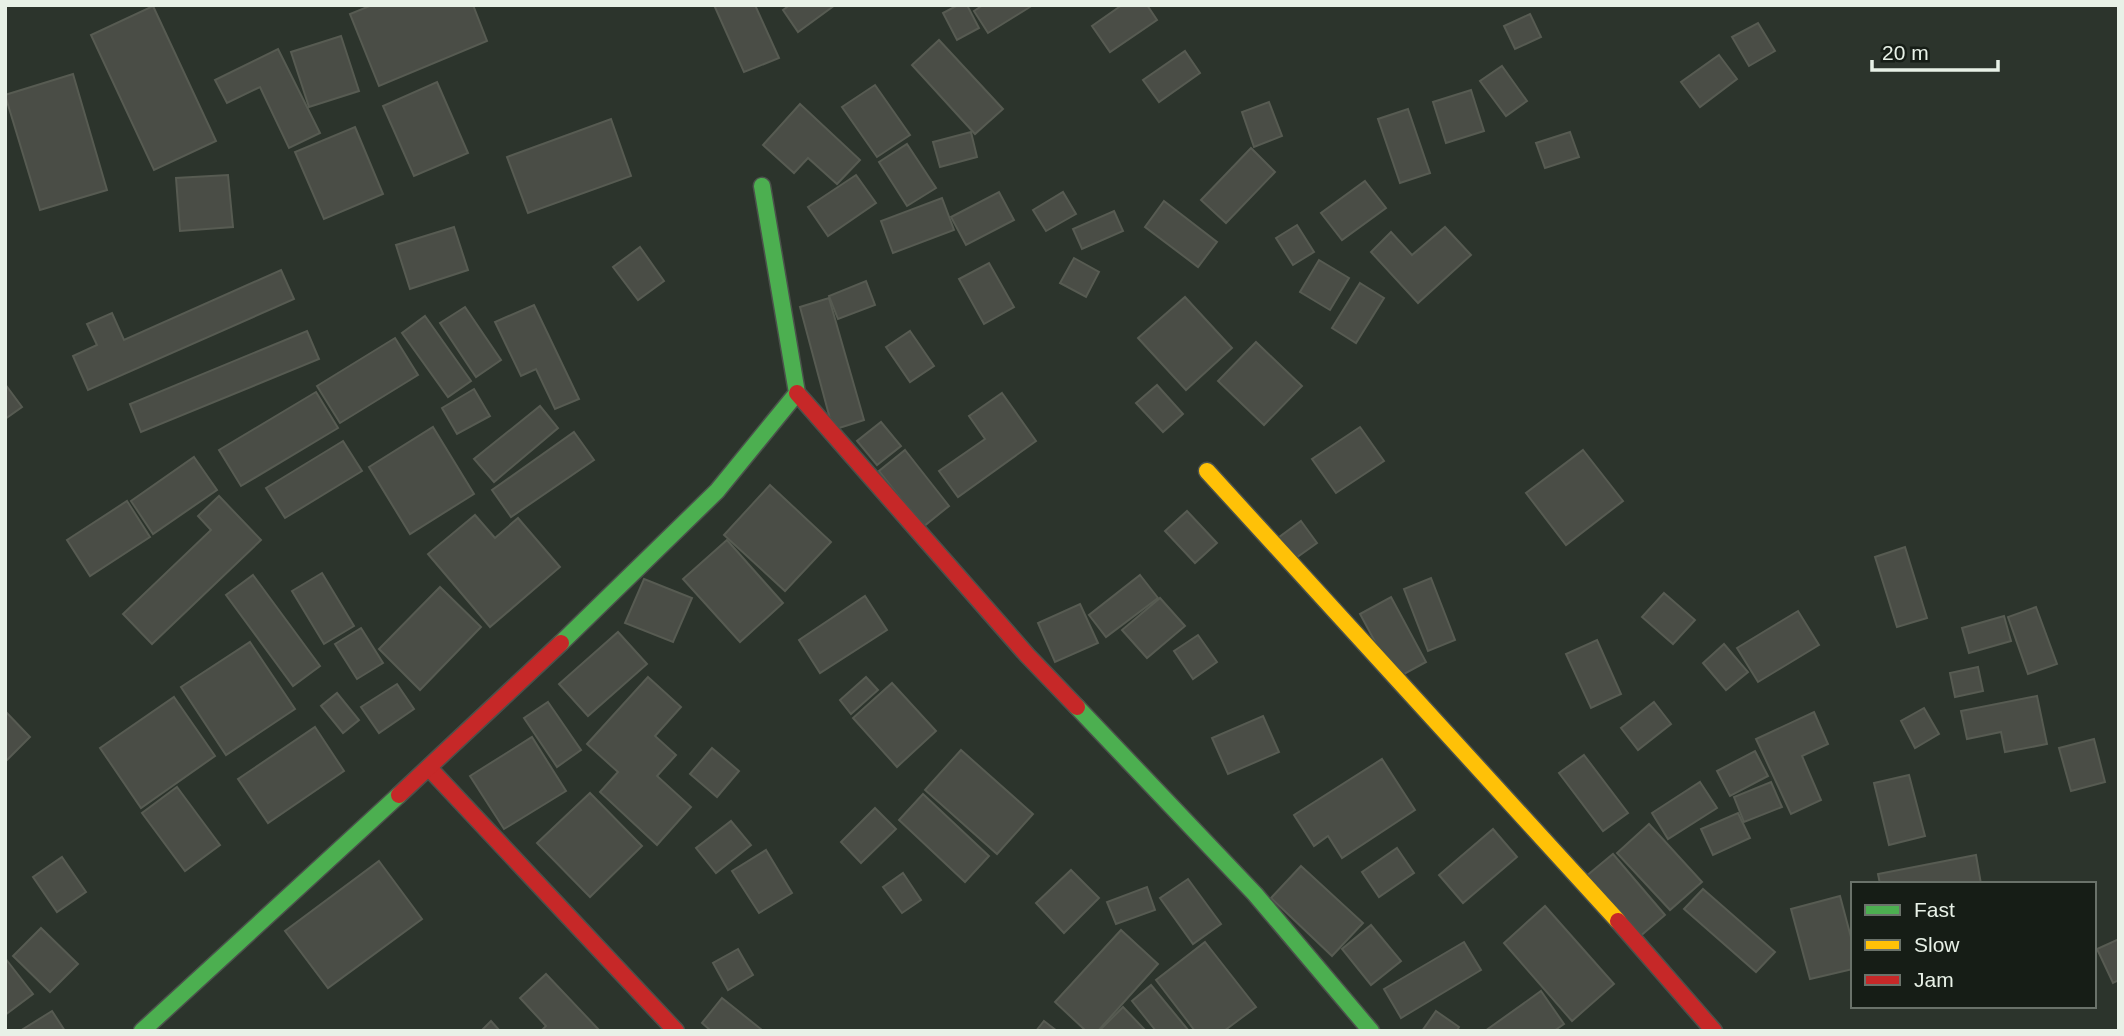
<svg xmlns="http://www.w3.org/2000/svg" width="2124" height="1036" font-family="Arial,sans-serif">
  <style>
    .building { fill: #4a4d46; stroke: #575b52; stroke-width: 2 }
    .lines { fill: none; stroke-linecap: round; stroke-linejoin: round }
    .fast-casing { stroke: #4b514b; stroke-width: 19 }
    .slow-casing { stroke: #4b514b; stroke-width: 19 }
    .jam-casing { stroke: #4b514b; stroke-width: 19 }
    .fast { stroke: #4caf50; stroke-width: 16 }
    .slow { stroke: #ffc107; stroke-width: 16 }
    .jam { stroke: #c62828; stroke-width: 16 }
  </style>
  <rect width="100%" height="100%" fill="#2c342c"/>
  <g class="building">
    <path d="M372,5h101l14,36 -108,45 -29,-72z"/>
    <path d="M714,5h41l24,53 -35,14z"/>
    <path d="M790,5h45l-37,27 -15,-22z"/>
    <path d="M958,5h9l12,23 -22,12 -14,-27z"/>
    <path d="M983,5h46l1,2 -42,26 -14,-22z"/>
    <path d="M1122,5h25l10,15 -47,32 -18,-26z"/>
    <path d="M153,6l63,135 -62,29 -63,-135z"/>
    <path d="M1530,14l11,23 -26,12 -11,-23z"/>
    <path d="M1758,23l17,28 -26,15 -17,-29z"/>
    <path d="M341,36l18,55 -50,16 -18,-55z"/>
    <path d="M939,40l64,69 -28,25 -63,-69z"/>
    <path d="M278,49l42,84 -31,15 -29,-61 -33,16 -12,-23z"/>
    <path d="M1185,51l15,22 -41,29 -16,-22z"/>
    <path d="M1719,55l18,24 -37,28 -19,-25z"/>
    <path d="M1502,66l25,35 -21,15 -26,-35z"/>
    <path d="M73,74l34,116 -67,20 -35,-115z"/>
    <path d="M437,82l31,71 -54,23 -31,-70z"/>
    <path d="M875,85l35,50 -33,22 -35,-50z"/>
    <path d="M1471,90l13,41 -38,12 -13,-41z"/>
    <path d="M1269,102l13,34 -28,11 -12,-35z"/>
    <path d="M800,104l60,56 -23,24 -29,-26 -14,15 -31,-28z"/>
    <path d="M1408,109l22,64 -30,10 -22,-64z"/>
    <path d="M611,119l20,57 -103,37 -21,-56z"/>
    <path d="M355,127l28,67 -59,25 -29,-67z"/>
    <path d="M971,132l6,25 -37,10 -7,-25z"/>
    <path d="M1570,132l9,25 -34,11 -9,-25z"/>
    <path d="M907,144l29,44 -29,18 -28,-44z"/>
    <path d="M1251,148l24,24 -49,51 -25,-23z"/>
    <path d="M228,175l5,52 -53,4 -4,-53z"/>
    <path d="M856,175l20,28 -48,33 -20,-29z"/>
    <path d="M1365,181l21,27 -44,32 -21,-27z"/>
    <path d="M999,192l15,28 -48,25 -15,-28z"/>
    <path d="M1063,192l13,22 -30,17 -13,-21z"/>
    <path d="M942,198l12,32 -61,23 -12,-32z"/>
    <path d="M1164,201l53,41 -19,25 -53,-40z"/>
    <path d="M1114,211l9,20 -41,18 -9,-20z"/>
    <path d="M1297,225l17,27 -21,13 -17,-27z"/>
    <path d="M454,227l14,43 -58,19 -14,-44z"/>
    <path d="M1445,227l26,28 -53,48 -47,-51 20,-20 21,23z"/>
    <path d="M640,247l24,34 -26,19 -25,-33z"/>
    <path d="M1074,258l25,14 -13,25 -26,-14z"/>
    <path d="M1319,260l30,18 -19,32 -30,-18z"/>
    <path d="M989,263l25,44 -30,17 -25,-45z"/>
    <path d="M281,270l13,29 -206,91 -15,-34 24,-11 -10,-21 25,-11 12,27z"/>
    <path d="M866,281l9,24 -37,14 -9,-23z"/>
    <path d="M1360,283l24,15 -28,45 -24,-15z"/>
    <path d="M1185,297l47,51 -46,42 -48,-52z"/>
    <path d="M829,298l35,122 -31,10 -33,-123z"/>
    <path d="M534,305l45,94 -24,10 -19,-40 -15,7 -26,-54z"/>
    <path d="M465,307l36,53 -25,17 -36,-54z"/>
    <path d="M425,316l46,65 -23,16 -46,-64z"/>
    <path d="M307,331l12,28 -178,73 -11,-28z"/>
    <path d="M910,331l24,35 -24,16 -24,-35z"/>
    <path d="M395,338l23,37 -78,48 -23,-37z"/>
    <path d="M1256,342l46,44 -38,39 -46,-44z"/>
    <path d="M5,384l17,23 -17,12z"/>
    <path d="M1157,385l26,29 -20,18 -27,-29z"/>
    <path d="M474,389l16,27 -33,18 -15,-26z"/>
    <path d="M316,392l22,36 -97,58 -22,-36z"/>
    <path d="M1002,393l34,48 -78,56 -19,-26 46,-32 -16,-23z"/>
    <path d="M540,406l18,22 -64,54 -20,-23z"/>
    <path d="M881,422l20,24 -24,19 -20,-24z"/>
    <path d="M433,427l41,67 -64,40 -41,-67z"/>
    <path d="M1360,427l24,34 -48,32 -24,-34z"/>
    <path d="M574,432l20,28 -83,57 -19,-27z"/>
    <path d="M343,441l19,30 -77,47 -19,-30z"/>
    <path d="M905,450l44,56 -26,21 -44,-56z"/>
    <path d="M1583,450l40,51 -57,44 -40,-52z"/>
    <path d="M194,457l23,33 -64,44 -22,-33z"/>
    <path d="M770,485l61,57 -46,49 -61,-56z"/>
    <path d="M219,496l42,44 -109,104 -29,-30 88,-84 -13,-14z"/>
    <path d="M127,501l23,36 -60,39 -23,-36z"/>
    <path d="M1187,511l30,32 -22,20 -30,-32z"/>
    <path d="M475,515l20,23 23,-20 42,49 -70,60 -62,-73z"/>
    <path d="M1301,521l16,22 -31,22 -15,-22z"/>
    <path d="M727,540l56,63 -43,39 -57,-63z"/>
    <path d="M1905,547l22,71 -30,9 -22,-70z"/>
    <path d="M322,573l32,53 -30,18 -32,-53z"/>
    <path d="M253,575l67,91 -27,20 -67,-91z"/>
    <path d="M1140,575l18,23 -52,39 -17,-22z"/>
    <path d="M1431,578l24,62 -27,11 -24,-62z"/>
    <path d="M644,579l48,19 -19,44 -48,-19z"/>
    <path d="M440,587l41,40 -61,63 -41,-41z"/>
    <path d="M1664,593l31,27 -22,24 -31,-27z"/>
    <path d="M865,596l22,34 -67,43 -21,-33z"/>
    <path d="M1391,597l35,65 -31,17 -35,-65z"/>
    <path d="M1160,598l25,28 -38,32 -25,-28z"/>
    <path d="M1080,604l18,39 -43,19 -17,-39z"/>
    <path d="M2036,607l21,57 -29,10 -20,-57z"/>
    <path d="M1798,611l21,34 -61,37 -21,-34z"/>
    <path d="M2004,616l7,25 -42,12 -7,-25z"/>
    <path d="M361,628l22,35 -26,16 -22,-35z"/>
    <path d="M618,632l29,32 -59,52 -29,-32z"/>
    <path d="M1198,635l19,27 -24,17 -19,-28z"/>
    <path d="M1597,640l24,54 -30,14 -25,-54z"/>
    <path d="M250,642l45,67 -69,46 -45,-68z"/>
    <path d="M1724,644l24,28 -22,18 -23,-27z"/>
    <path d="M1978,667l5,24 -28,6 -5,-24z"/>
    <path d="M648,677l33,30 -26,29 21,19 -19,21 34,31 -34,38 -57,-53 18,-20 -31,-28z"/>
    <path d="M866,677l12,13 -27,24 -11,-14z"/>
    <path d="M892,683l44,48 -39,36 -44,-49z"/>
    <path d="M397,684l17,25 -35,24 -18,-26z"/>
    <path d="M337,693l22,27 -16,13 -22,-27z"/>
    <path d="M2037,696l10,48 -42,8 -4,-20 -34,7 -6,-28z"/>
    <path d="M174,697l41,59 -74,52 -41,-60z"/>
    <path d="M548,702l33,48 -24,17 -33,-49z"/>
    <path d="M1654,702l17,22 -33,26 -17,-22z"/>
    <path d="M1924,708l15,26 -24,14 -14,-27z"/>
    <path d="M5,711l25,26 -25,25z"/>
    <path d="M1814,712l14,32 -26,12 19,44 -30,14 -35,-75z"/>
    <path d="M1263,716l16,36 -51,22 -16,-36z"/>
    <path d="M315,727l29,44 -76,52 -30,-44z"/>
    <path d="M532,737l34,54 -62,38 -34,-53z"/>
    <path d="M2094,739l11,43 -34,9 -12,-43z"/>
    <path d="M712,748l27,23 -22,26 -27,-23z"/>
    <path d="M961,750l72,64 -36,40 -72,-64z"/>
    <path d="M1755,751l13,25 -38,20 -13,-25z"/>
    <path d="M1584,755l44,58 -25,18 -44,-58z"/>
    <path d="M1382,759l33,51 -73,48 -14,-22 -14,10 -20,-31z"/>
    <path d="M1909,775l16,61 -36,9 -15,-62z"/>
    <path d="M1700,782l17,26 -49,31 -16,-26z"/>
    <path d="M1771,782l11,25 -38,15 -10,-25z"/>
    <path d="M177,787l43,58 -35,26 -43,-58z"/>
    <path d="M590,793l52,53 -52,51 -53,-54z"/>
    <path d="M923,794l66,62 -24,26 -66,-62z"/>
    <path d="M875,808l21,21 -35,34 -20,-21z"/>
    <path d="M1738,813l12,25 -37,17 -12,-26z"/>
    <path d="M731,821l20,24 -35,28 -20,-25z"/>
    <path d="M1649,824l53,58 -32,28 -53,-57z"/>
    <path d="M1493,829l24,28 -54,46 -24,-28z"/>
    <path d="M1397,848l17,25 -35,24 -17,-25z"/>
    <path d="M766,850l26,43 -33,20 -27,-42z"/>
    <path d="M1613,854l52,61 -27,23 -53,-61z"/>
    <path d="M1976,855l5,29h-101l-2,-10z"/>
    <path d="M62,857l24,35 -29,20 -24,-35z"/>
    <path d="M379,861l43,58 -94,69 -43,-57z"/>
    <path d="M1301,866l62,57 -31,33 -61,-58z"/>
    <path d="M1071,870l28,28 -35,35 -28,-30z"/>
    <path d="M903,873l18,27 -19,13 -19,-26z"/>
    <path d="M1188,879l33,45 -28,20 -33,-46z"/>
    <path d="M1147,887l8,23 -39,14 -9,-22z"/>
    <path d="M1703,889l72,63 -19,20 -72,-63z"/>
    <path d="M1840,896l13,49v24l-43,10 -19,-70z"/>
    <path d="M1545,906l69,78 -42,37 -68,-78z"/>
    <path d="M1371,925l30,36 -30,24 -29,-36z"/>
    <path d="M41,928l37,36 -28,28 -37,-36z"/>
    <path d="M1121,930l37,34 -60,67h-12l-31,-29z"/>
    <path d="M2119,939v41l-6,3 -16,-34z"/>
    <path d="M1205,942l51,65 -32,24h-29l-39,-51z"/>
    <path d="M1464,942l17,28 -80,48 -17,-29z"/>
    <path d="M738,949l15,26 -25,15 -15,-27z"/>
    <path d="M5,958l28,36 -28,21z"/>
    <path d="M546,974l54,57h-59l5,-5 -26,-28z"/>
    <path d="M1151,985l38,46h-33l-24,-30z"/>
    <path d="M1541,991l23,33 -10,7h-69z"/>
    <path d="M722,998l40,32 -1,1h-50l-9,-8z"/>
    <path d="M1123,1007l23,24h-47z"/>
    <path d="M52,1011l13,20h-45z"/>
    <path d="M1436,1011l23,16 -2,4h-35z"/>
    <path d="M491,1021l9,10h-19z"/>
    <path d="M1044,1021l13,10h-21z"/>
  </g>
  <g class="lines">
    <g class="fast-casing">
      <g id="fast">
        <path d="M561,643l156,-152 80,-98 -35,-207"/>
        <path d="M1077,707l178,187 116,137"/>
        <path d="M142,1031l257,-236"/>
      </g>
    </g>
    <g class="slow-casing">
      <path id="slow" d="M1207,471l411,450"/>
    </g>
    <g class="jam-casing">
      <g id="jam">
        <path d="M797,393l230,262 50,52"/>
        <path d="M430,769l246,262"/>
        <path d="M399,795l162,-152"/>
        <path d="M1618,921l96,110"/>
      </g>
    </g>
    <use href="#fast" class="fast"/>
    <use href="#slow" class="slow"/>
    <use href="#jam" class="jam"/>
  </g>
  <rect width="2124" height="1036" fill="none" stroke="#e8f1e7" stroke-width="14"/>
  <rect x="1851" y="882" width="245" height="126" fill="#161d16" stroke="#6a726a" stroke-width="2"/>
  <rect x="1865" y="905" width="35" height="10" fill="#4caf50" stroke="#6a726a" stroke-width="2"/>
  <text x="1914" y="917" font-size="21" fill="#e8f1e7">Fast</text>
  <rect x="1865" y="940" width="35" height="10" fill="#ffc107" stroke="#6a726a" stroke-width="2"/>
  <text x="1914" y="952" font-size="21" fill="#e8f1e7">Slow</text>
  <rect x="1865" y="975" width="35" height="10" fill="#c62828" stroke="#6a726a" stroke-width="2"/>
  <text x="1914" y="987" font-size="21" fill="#e8f1e7">Jam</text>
  <path d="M1872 60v10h126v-10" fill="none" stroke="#e8f1e7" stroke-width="3.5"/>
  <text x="1882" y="60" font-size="21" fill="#e8f1e7" stroke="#161d16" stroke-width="5" paint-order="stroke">20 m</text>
</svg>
